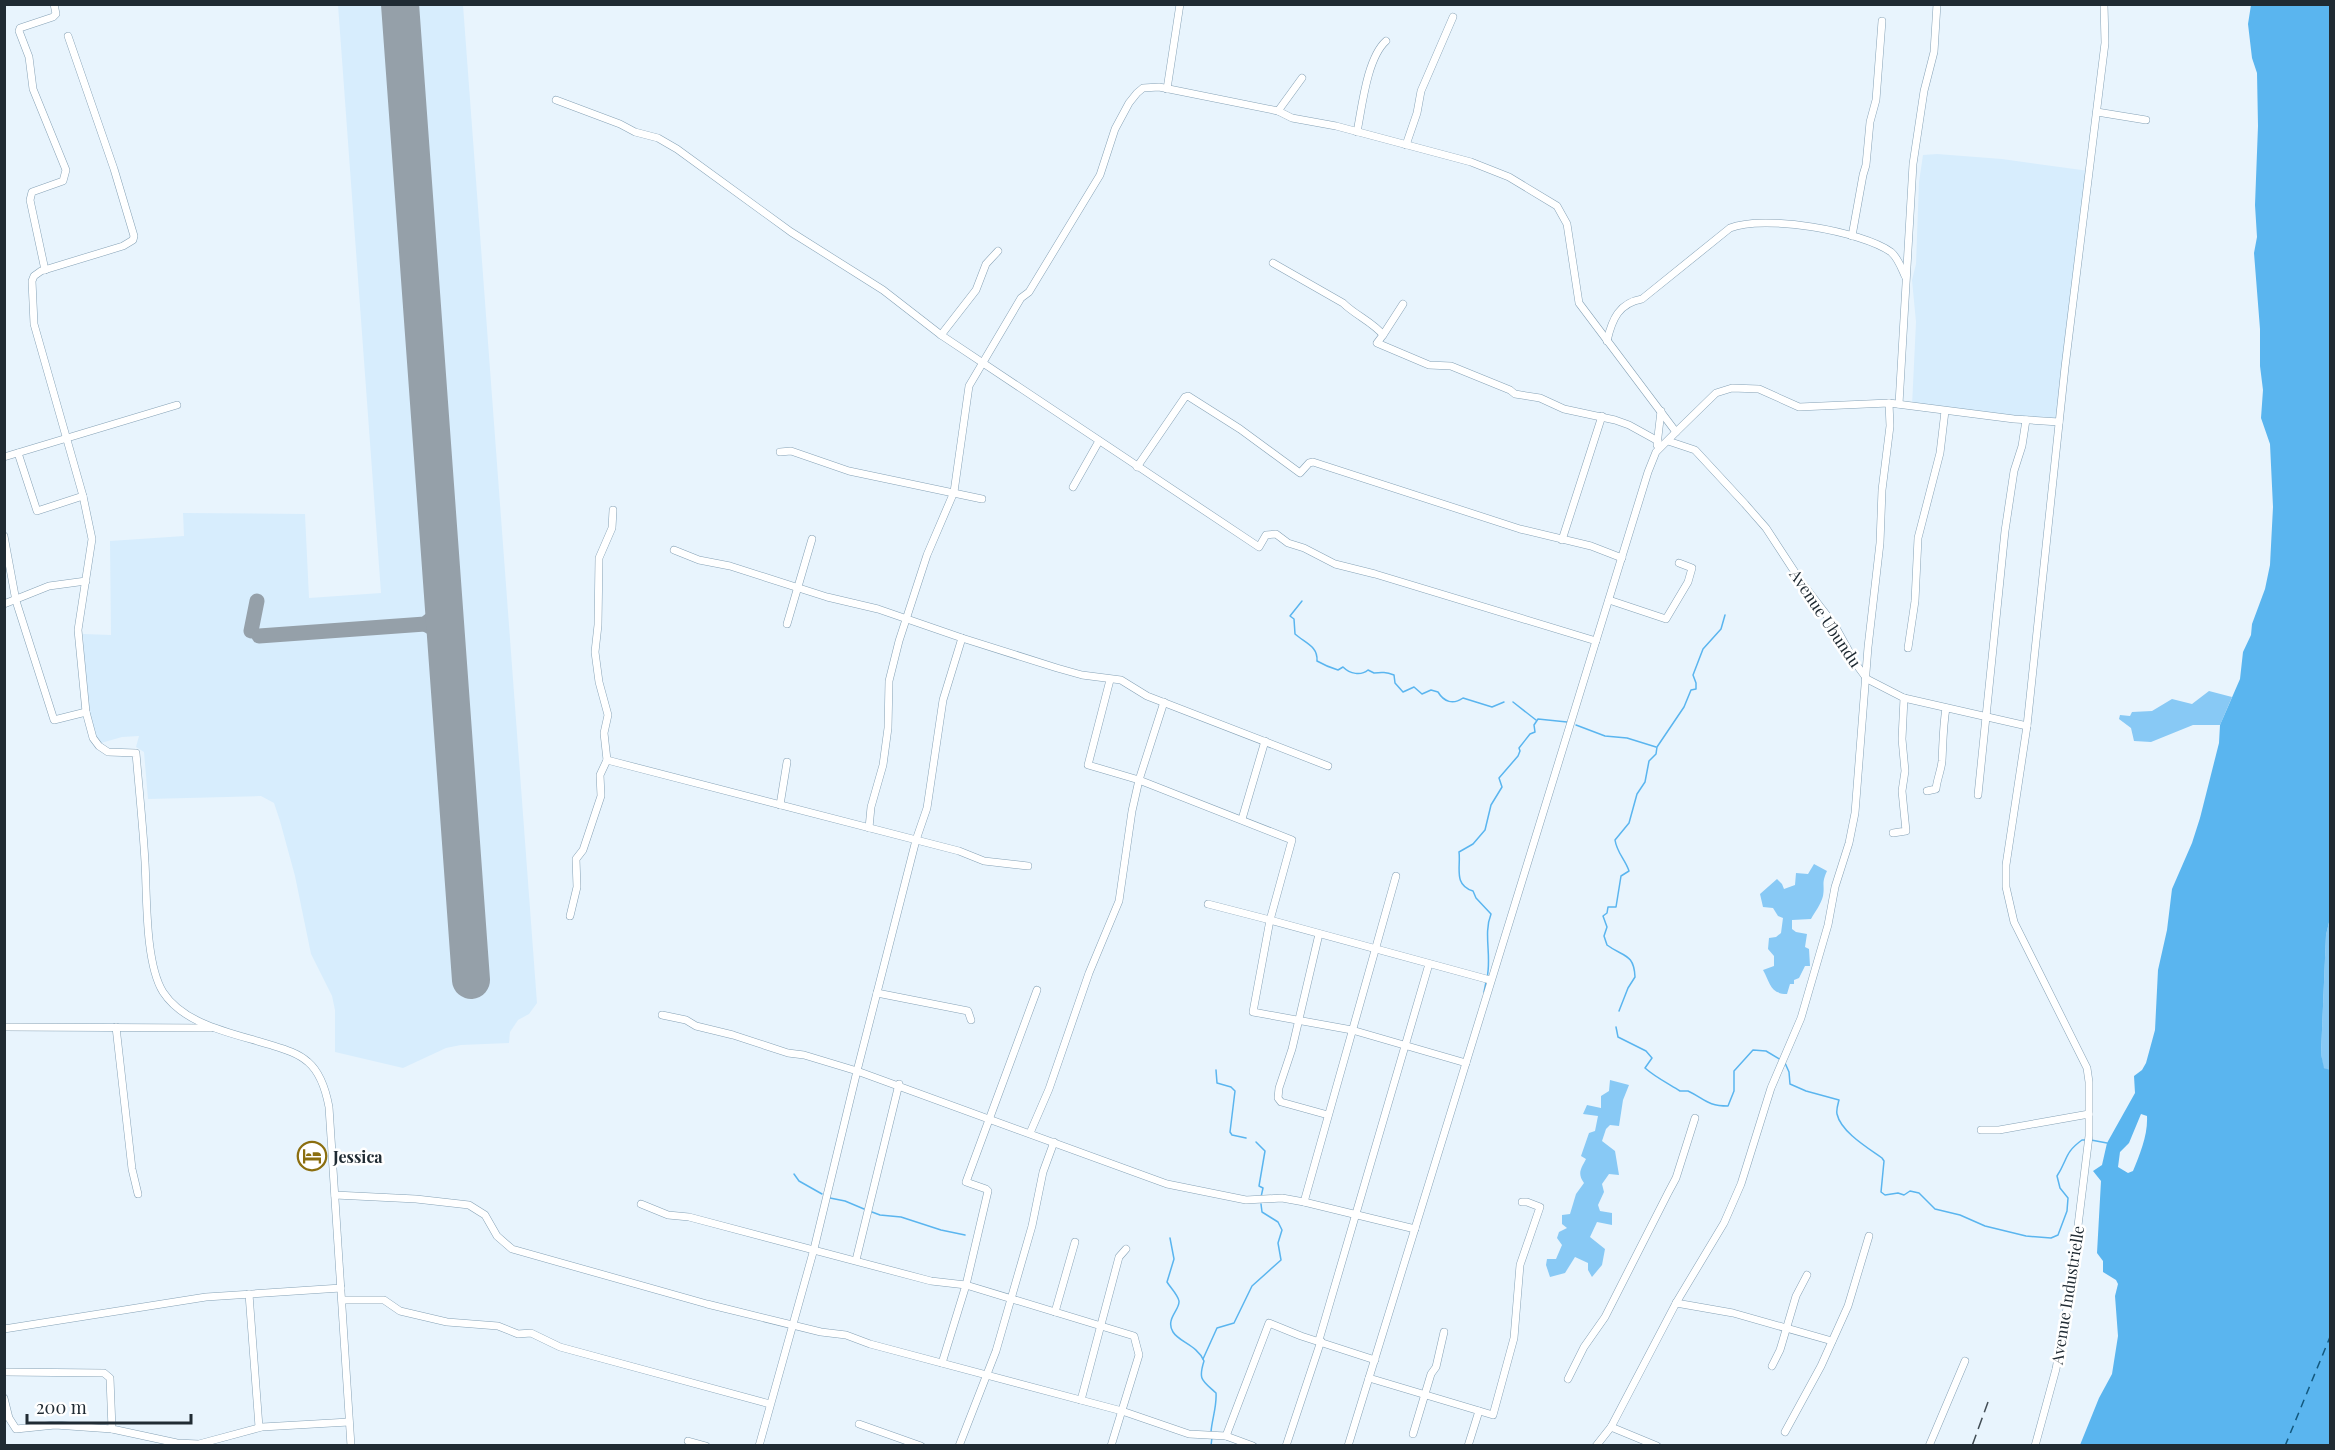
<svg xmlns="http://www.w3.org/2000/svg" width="2335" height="1450" font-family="'Playfair Display',serif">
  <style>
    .built { fill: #d7edfd }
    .green { fill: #88c9f5 }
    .water { fill: #5ab5ef; fill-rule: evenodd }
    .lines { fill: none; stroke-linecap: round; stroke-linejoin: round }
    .stream { stroke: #5ab5ef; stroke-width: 1.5 }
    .ferry { stroke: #13587e; stroke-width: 1.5; stroke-dasharray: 8 6; stroke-linecap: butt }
    .taxiway { stroke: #95a0a9; stroke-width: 15 }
    .runway { stroke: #95a0a9; stroke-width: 38 }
    .minor-casing { stroke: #86a2b6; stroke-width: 8 }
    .minor { stroke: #fff; stroke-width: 7 }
    .rail { stroke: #424d55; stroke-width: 1.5; stroke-dasharray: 12 6; stroke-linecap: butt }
    .labels { text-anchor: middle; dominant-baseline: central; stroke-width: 5; stroke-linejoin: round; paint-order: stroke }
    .street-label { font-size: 16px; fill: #202b33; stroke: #fff }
    .poi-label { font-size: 16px; font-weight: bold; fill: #202b33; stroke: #fff; text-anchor: start }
  </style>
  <rect width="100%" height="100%" fill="#e8f4fd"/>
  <g class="built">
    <path d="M338,5h125l74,998 -8,11 -11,6 -8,12 -1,11 -48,2 -15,3 -43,20 -68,-16v-42l-3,-14 -21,-42 -16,-78 -15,-55 -6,-18 -13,-7 -113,3 -4,-47 -8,-5 3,-11 -17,1 -21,6 -3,-1 -9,-31 -4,-34 -2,-43 28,1 -1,-94 74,-5 -1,-23 122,1 4,84 72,-5z"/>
    <path d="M1937,154l65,5 87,12 -29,250 -148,-15 4,-84 -4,-42 4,-16 3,-82 4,-27z"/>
  </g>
  <g class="green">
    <path d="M2209,691l23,6 -12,28h-27l-42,17 -17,-1 -3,-13 -12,-9 1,-4 10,1 2,-4 20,-1 20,-12 20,5z"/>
    <path d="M1814,864l13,7c-6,13 -2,14 -4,25 -2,8 -8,16 -12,23l-19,1v9l4,3 11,2 -2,13 4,2 1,17h-5l-6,12 -5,2v4h-4l-3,10c-17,0 -17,-12 -24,-24l11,-4v-10l-6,-7 1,-11 7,-1 5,-4 2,-15 -5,-2 -5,-8 -10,-1 -3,-13 17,-15 5,5 2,5 11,-4 1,-12 12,1z"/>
    <path d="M2330,918v152h-3l-4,-3 -2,-13 5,-119z"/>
    <path d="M1610,1080l19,5 -6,15 -4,26 -9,-1 -4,4 -4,12 13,10 4,24 -10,-1 -7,10 2,8 -6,13 2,6 12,2v12l-15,-3 -7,15 15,12 -3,16 -10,12 -4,-7v-7l-13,-6 -10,16 -15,4 -4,-12 1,-6h9l6,-14 -5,-7 2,-6 8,-4 -5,-4v-9l8,-1 6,-20 8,-11c-7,-10 -3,-14 2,-24l-5,-3 8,-23 6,-2 3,-15 -15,-2 4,-9 14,3v-12l8,-5z"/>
  </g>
  <path class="water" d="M2251,5h79v913l-4,17 -5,119 3,14 6,2v375h-250l19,-47 13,-24 6,-38 -3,-40 3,-12 -2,-4 -13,-8v-11l-6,-8 4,-72 -8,-10 9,-6 5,-22 28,-50 -1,-17 8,-6 4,-7 9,-33 3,-60 9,-40 5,-41 20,-46 8,-25 19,-75 1,-18 20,-46 3,-27 8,-17 1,-11 13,-35 5,-24 3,-58 -3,-63 -9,-26 2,-28 -3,-24v-37l-6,-76 3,-16 -2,-32 3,-79 -1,-53 -5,-15 -4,-34zM2141,1114l6,2c1,19 -7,38 -14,55l-5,2 -10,-6 2,-15 9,-9z"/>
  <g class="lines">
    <g class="stream">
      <path d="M1302,601l-12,15 4,3 1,15c10,9 23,12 22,27 7,4 14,7 21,9l5,-3c7,7 18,9 25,3l6,3c8,-1 12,-1 20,2l1,8 8,9 11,-5 8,7 9,-4 7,2c6,10 15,13 25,6l29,9 12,-5"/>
      <path d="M1513,702l23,18"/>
      <path d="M1576,725l29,11 22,2 29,9"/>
      <path d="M1487,978c5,-22 -4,-44 4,-64l-15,-16 -3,-7c-20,-6 -12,-24 -14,-39l14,-8 12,-14 6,-25 11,-18 -3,-9 19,-22 2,-5 -1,-3 11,-14 5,-2 -1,-7 4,-6 29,3"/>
      <path d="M1484,992l2,-10"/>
      <path d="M1619,1011l9,-23 7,-11c-1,-24 -12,-20 -28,-32l-3,-9 3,-9 -4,-11 4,-3 1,-6h8l5,-31 8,-5c-4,-12 -12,-18 -14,-31l14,-17 8,-29 8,-12 4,-21 7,-7 1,-7 27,-40 7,-17 5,-1v-6l-3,-8 10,-26 18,-20 4,-14"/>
      <path d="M1616,1027l2,10 28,14 6,7 -7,10c10,9 24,16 35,23h8c17,8 19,15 40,15l6,-15v-20l19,-21 13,1 15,9"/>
      <path d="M1785,1063l4,9 1,12 16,7 33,9c-1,4 -3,10 -2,14 4,18 31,34 45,44l2,3 -3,31 4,3 13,-2 6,2 6,-4 9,2 16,16 25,6 25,11 41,10 25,2 7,-3 9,-24 1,-13 -8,-10 -3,-12c11,-17 7,-23 25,-36h4"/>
      <path d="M1216,1070l1,13 14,4 4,4 -5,41 2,3 14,3"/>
      <path d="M2091,1140l16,3"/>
      <path d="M1256,1142l9,9 -6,35 4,2 -2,9"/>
      <path d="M794,1174l5,7 23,13"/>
      <path d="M830,1198l15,3 19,8"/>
      <path d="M872,1212l8,3 21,2 40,13 24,5"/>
      <path d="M1170,1238l4,21 -7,23c3,5 11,13 12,19 1,9 -14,18 -6,31 6,10 24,13 31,29 -6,19 -2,19 12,32 1,13 -4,26 -5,39"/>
      <path d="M1203,1359l14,-31 17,-5 18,-37 29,-26 -3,-17 4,-13 -4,-8 -16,-10 -1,-8"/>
      <path d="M1211,1446l1,-9"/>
    </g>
    <path class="ferry" d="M2285,1446l45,-109"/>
    <g class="taxiway">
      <path d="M425,624l16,9 5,11"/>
      <path d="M251,631l6,-30"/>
      <path d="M259,636l166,-12 14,-11 4,-13"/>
    </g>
    <path class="runway" d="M400,4l71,976"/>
    <g class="minor-casing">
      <g id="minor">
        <path d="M68,36l46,133 20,67 -1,4 -10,6 -82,25 -7,5 -2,5 2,43 49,172 9,43 -14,91 8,82 7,26 6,8 9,6 28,1c3,36 7,73 9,109 2,34 0,101 18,130 22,34 73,42 108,53 13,4 27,8 37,17 13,11 18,29 21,45l22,339"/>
        <path d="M1167,89l13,-85"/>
        <path d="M556,100l64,24 15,8 23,6 19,11 114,83 92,58 58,45 318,212 7,-12 10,-1 12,9 16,5 31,16 40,10 221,67"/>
        <path d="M1278,111l24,-33"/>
        <path d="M2097,112l49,8"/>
        <path d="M1357,132c5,-25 10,-74 29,-91"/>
        <path d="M1406,145l11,-32 4,-22 32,-74"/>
        <path d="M1852,236l11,-61 3,-10 4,-43 6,-22 6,-79"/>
        <path d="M1273,263l70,40c12,12 31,20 40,32l-6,8 52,22 22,1 59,24 5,4 25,4 24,11 51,11 14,5 29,16"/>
        <path d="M45,270l-15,-70 2,-8 31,-11 3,-11 -33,-81 -4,-32 -10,-26 1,-3 33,-11 3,-3 -2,-10"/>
        <path d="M941,335l35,-45 10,-26 12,-13"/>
        <path d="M1383,335l20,-31"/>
        <path d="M1607,341c5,-22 12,-38 35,-42l88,-71c34,-14 131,3 161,24 7,6 10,15 14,24"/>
        <path d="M1899,404l14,-240 11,-73 10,-39 3,-48"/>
        <path d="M1668,441l27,9 50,54 21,24 36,55 33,43 21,38 11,15 37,19 123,28"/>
        <path d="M1657,445l4,-34"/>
        <path d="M780,452l11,-1 58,20 133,28"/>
        <path d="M18,453l19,58 46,-15"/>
        <path d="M4,457l173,-52"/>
        <path d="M1137,467l48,-70 3,-1 52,33 60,44 9,-10 4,-1 207,67 71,17 31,12"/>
        <path d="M1073,487l26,-46"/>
        <path d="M4,536l12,65 38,119 32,-8"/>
        <path d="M1562,540l40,-124"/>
        <path d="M674,550l25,10 31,6 97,31 51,12 84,29 95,30 25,7 39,5 26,16 181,70"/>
        <path d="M1609,600l57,19 22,-37 4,-14 -13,-5"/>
        <path d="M4,604l45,-18 37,-5"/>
        <path d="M787,624l25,-85"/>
        <path d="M962,638l-19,62 -16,108 -11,32 -59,231 310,113 79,16 36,-2 22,4 111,27"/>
        <path d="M1908,648l7,-47 3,-63 22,-85 5,-42"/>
        <path d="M1110,680l-22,85 51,15 25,-78"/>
        <path d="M607,760l352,91 25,10 44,5"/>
        <path d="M1927,791l9,-2c1,-10 5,-18 6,-28 1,-18 1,-35 4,-53"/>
        <path d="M1978,795l27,-264 9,-60 8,-25 4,-26"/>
        <path d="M780,805l7,-43"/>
        <path d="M1242,819l23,-78"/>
        <path d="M869,828l2,-21 12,-42 5,-37 1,-47 10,-40 28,-86 27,-63 15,-106 52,-88 8,-6 71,-117 15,-46 14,-26 8,-10 6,-5 16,-1 119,24 14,7 44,8 135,36 38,15 48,29 10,18 12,79 97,129"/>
        <path d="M1893,833l13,-2 -4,-40 3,-20 -3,-32 2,-41"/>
        <path d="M570,916l7,-29 -1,-28 7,-9 18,-54 -1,-21 7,-15 -3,-27 4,-18 -9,-33 -4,-30 3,-27 1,-67 13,-30 1,-18"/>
        <path d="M1319,934l-27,115 -13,39 -1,10 3,4 47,13"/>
        <path d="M877,993l91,18 3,9"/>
        <path d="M662,1015l24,5 10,6 37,9 55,18 16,2 53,16 -43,178 -55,197"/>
        <path d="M4,1027l207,1"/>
        <path d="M116,1027l16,142 6,25"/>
        <path d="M1466,1063l-114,-33 -99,-18 17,-92 220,60"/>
        <path d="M1981,1130h18l90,-16"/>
        <path d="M1030,1133l19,-44 40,-116 30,-72 13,-90 7,-31 153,60 -22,80 -62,-16"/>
        <path d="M335,1195l81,4 53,6 16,10 12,21 15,13 195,55 114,28 25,3 24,9 252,67 67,23 37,2 27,10"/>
        <path d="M1304,1202l92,-326"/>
        <path d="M641,1204l27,11 21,2 242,64 35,4 168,51 5,19 -28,91"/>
        <path d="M856,1260l43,-176"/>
        <path d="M249,1294l10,133"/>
        <path d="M342,1300h42l16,11 47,11 51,4 20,8 13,-1 29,14 210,57"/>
        <path d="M1676,1303l57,10 99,28"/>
        <path d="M1055,1312l20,-70"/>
        <path d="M4,1329l202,-32 135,-9"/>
        <path d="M1319,1340l110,-376"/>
        <path d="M942,1363l24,-78 22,-94 -2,-2 -20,-7 71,-192"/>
        <path d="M1772,1366l8,-16 16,-54 11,-21"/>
        <path d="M4,1372l100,1 6,5 2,51 65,14 22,1 63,-17 87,-5"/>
        <path d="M1369,1378l124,37 21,-77 6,-73 20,-58 -13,-5h-5"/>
        <path d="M1568,1379l16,-32 21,-30 63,-124 8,-15 19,-60"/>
        <path d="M4,1398l5,20 7,11 39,-4 57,4"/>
        <path d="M1081,1400l38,-143 7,-8"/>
        <path d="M859,1424l62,22"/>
        <path d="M1611,1427l46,19"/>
        <path d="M1785,1432l36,-66 27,-60 21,-70"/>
        <path d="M1413,1434l18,-60 5,-7 8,-35"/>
        <path d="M1226,1436l43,-113 32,13 74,24"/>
        <path d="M688,1441l18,5"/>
        <path d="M959,1446l37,-95 36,-125 11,-54 11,-30"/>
        <path d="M1286,1446l35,-105"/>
        <path d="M1348,1446l300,-974 8,-20 20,-20 40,-39 16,-5 27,1 40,18 90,-4 125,16 45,3"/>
        <path d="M1468,1446l11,-35"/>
        <path d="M1596,1446l15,-19 65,-124 48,-80 17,-39 30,-96 30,-70 27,-93 7,-38 14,-44 6,-30 13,-166 12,-104 2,-53 8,-64 -1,-23"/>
        <path d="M1929,1446l36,-85"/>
        <path d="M2035,1446l21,-77 14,-78 19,-155v-54l-2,-14 -73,-146 -8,-35v-22l21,-139 38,-359 36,-292 4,-32 -1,-39"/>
      </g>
    </g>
    <use href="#minor" class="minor"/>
    <path class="rail" d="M1972,1446l16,-44"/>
  </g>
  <defs>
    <g id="hotel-ring" transform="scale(1.5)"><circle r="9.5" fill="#fff" stroke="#8b6e0f" stroke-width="1.5"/><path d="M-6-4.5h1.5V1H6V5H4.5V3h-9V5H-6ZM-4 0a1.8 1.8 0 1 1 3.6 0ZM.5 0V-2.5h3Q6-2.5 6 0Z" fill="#8b6e0f"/></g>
  </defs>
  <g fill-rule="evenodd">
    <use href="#hotel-ring" x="312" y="1156"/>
  </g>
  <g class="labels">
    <g class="street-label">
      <text transform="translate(1826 618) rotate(56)">Avenue Ubundu</text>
      <text transform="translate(2067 1295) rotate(-81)">Avenue Industrielle</text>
    </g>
    <g class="poi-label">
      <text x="333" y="1156">Jessica</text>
    </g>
  </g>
  <rect width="2335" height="1450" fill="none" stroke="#202b33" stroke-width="12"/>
  <path d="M27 1414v9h164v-9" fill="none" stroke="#202b33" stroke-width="3"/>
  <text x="36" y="1414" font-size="18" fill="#202b33" stroke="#ffffff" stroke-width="4.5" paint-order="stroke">200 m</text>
</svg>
